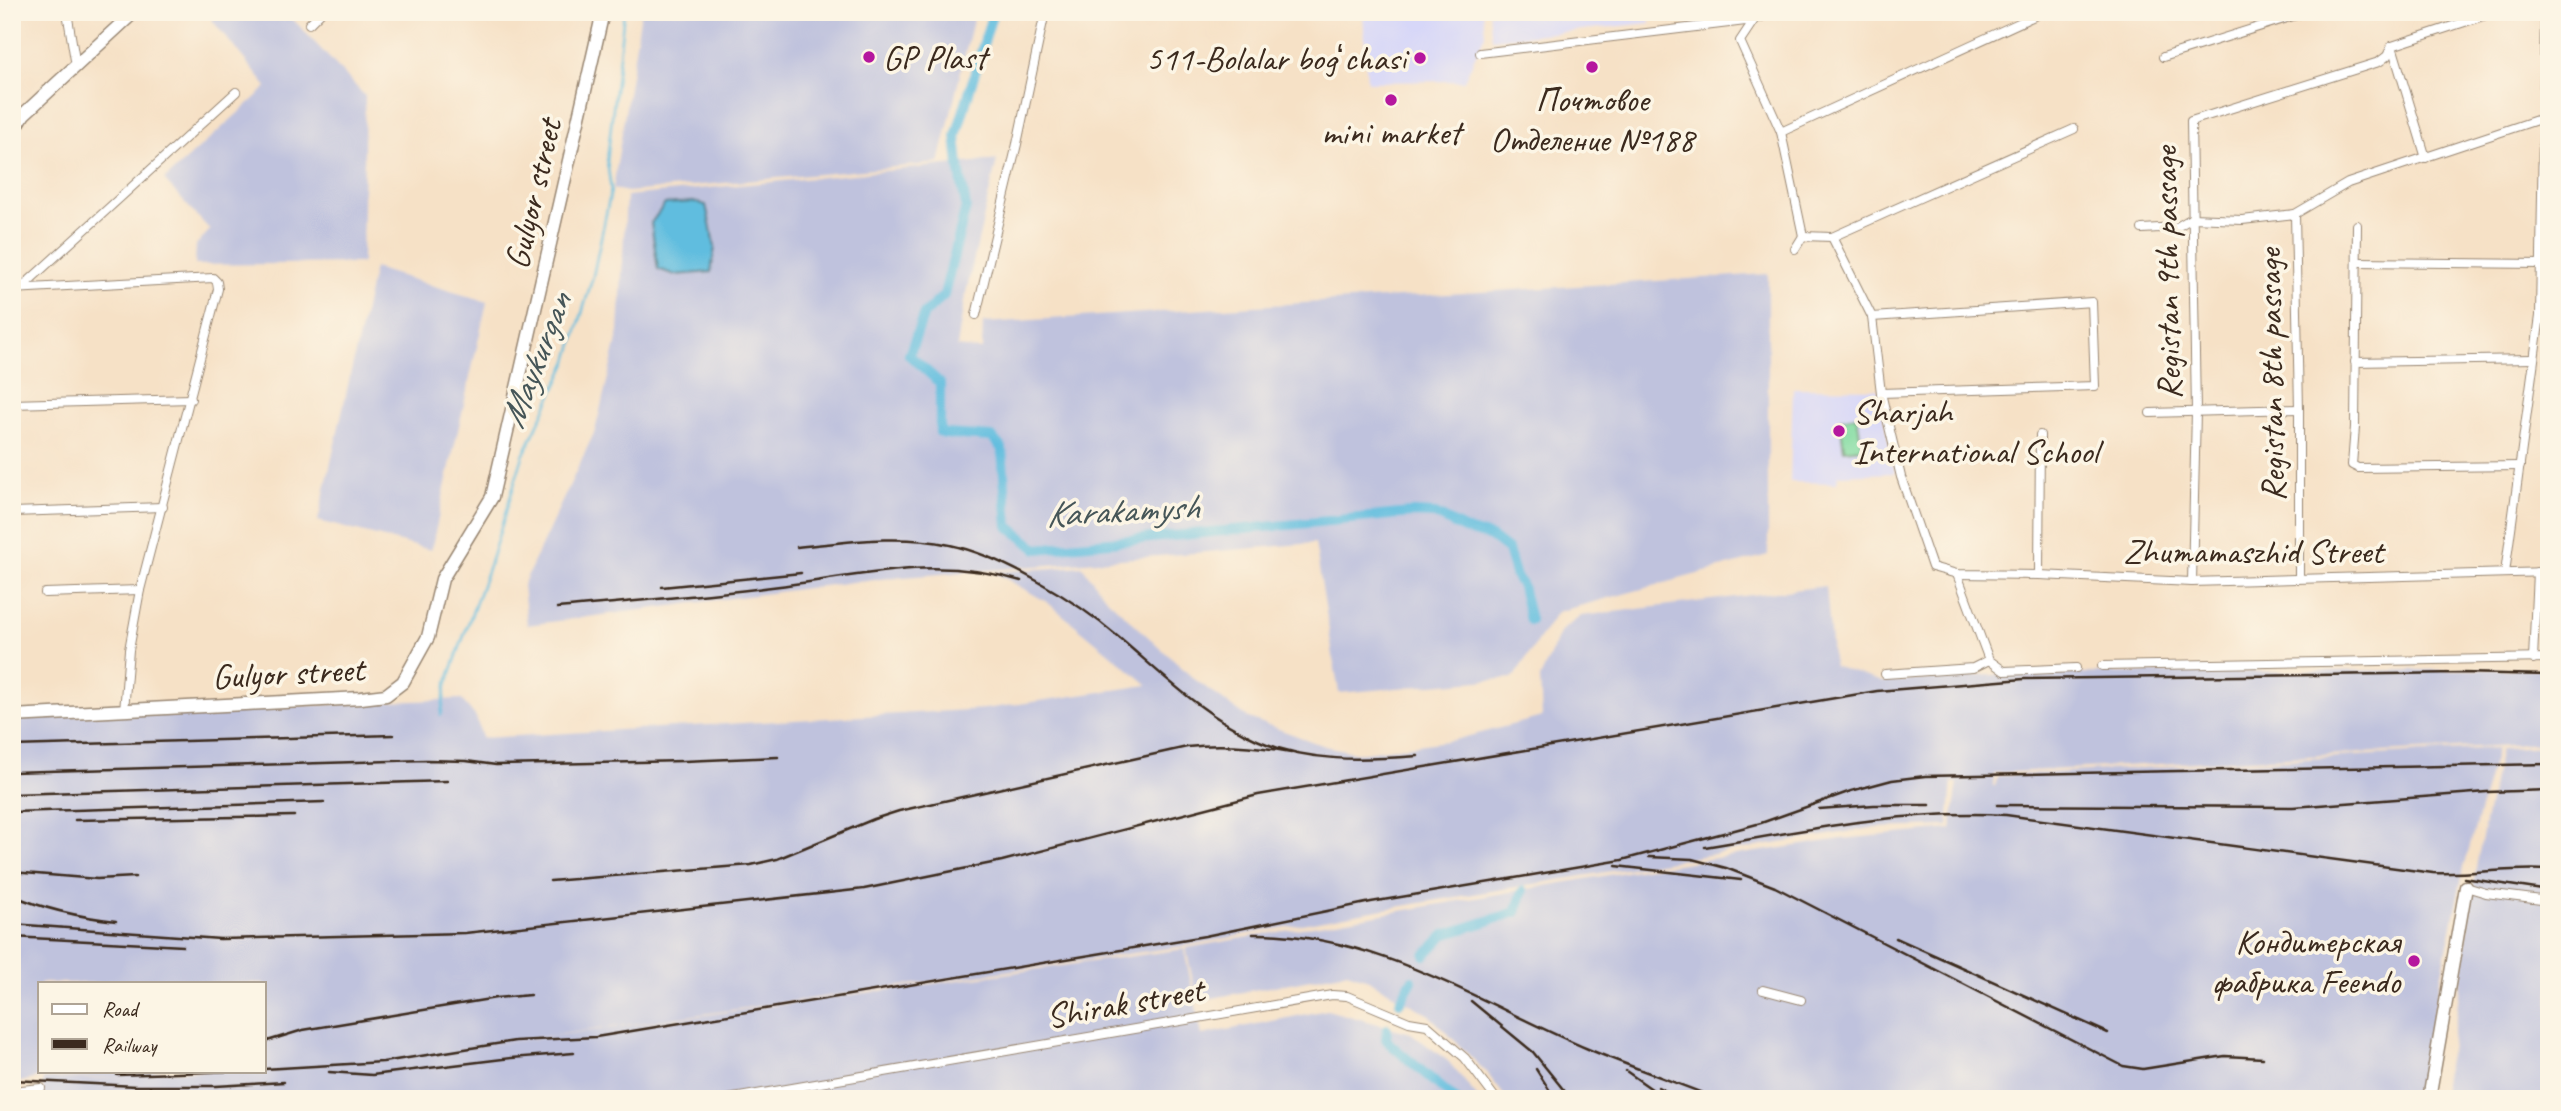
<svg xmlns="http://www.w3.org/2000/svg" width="2561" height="1111" font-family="Caveat,sans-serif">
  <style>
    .built { fill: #d7d7f8 }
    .industrial { fill: #bfc2dd; fill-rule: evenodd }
    .green { fill: #81dca2; stroke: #5e8360; stroke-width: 2 }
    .water { fill: #61bddf; stroke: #4e747e; stroke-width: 2 }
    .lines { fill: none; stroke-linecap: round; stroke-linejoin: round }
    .stream { stroke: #61bddf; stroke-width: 2.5 }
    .canal { stroke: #61bddf; stroke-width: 10 }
    .street-casing { stroke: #988672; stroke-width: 10 }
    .secondary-casing { stroke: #988672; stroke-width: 15 }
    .street { stroke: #fff; stroke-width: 8 }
    .secondary { stroke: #fff; stroke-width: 12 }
    .rail { stroke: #3b2a1e; stroke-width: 2.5 }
    .poi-dot { fill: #b5179e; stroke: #fcf5e5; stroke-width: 2.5 }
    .labels { text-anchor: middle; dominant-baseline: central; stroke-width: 7; stroke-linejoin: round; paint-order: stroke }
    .poi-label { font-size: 35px; fill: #3b2a1e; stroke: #fcf5e5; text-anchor: start }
    .street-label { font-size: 35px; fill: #3b2a1e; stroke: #fcf5e5 }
    .water-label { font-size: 37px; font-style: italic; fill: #465658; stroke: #fcf5e5 }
  </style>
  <rect width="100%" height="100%" fill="#fcf5e5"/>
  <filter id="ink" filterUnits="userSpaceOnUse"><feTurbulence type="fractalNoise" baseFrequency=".0143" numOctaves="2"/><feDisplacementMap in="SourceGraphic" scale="14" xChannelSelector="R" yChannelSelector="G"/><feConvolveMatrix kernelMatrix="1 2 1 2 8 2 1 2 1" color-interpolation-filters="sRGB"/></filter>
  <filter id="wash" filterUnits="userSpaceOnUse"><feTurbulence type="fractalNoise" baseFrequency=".00686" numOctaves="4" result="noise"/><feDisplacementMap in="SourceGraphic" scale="28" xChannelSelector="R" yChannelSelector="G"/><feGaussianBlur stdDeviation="1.57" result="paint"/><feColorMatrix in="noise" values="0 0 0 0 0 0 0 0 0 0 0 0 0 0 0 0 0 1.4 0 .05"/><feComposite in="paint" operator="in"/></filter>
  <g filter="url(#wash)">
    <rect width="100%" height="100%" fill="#f6e1c6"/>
    <g class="built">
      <path d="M1363,12h120l2,23 -21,46 -97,1z"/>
      <path d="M1489,12h159l2,11 -158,16z"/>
      <path d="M1793,388l84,1 18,84 -57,2 -1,8 -47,-1z"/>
    </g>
    <g class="industrial">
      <path d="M218,12h68l79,84 -3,167 -167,2 1,-20 14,-15 -46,-50 103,-93 -56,-68z"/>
      <path d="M641,12h334l-36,151 -311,29 -15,-3z"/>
      <path d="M997,160l-33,141 -7,46 25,3 1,-27 785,-49v281l-211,57 -44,66 -174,15 -24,-150 -447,37 -341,45 -4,-40 72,-154 24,-99 7,-136z"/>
      <path d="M374,268l113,34 -56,248 -113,-29z"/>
      <path d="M1082,566l23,31 88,81 53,39 78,29 35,7 95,-13 88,-23 -2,-39 21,-47 20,-15 245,-30 7,80 49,16 129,-8 538,-5v74l-555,30 -1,13h2l3,-10 499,-28 -33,119 -48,232h-909l-21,-27 -58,-58 -63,-36 -18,-6 -150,29 -11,-53 457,-79 199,-30 109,-10 7,-46 -6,-1 -4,44 -78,2 -503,84 -183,34 -741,105 741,-102 18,86 125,-25 84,23 37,28 31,38h-1436v-20l85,-1 -85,-1 -31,7v-366l449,-19 15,18 6,21 503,-29 163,-24 -101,-83 -53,-30zM40,983h224v88h-224z"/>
      <path d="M2549,747v352h-108l15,-83 20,-149 24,-118z"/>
    </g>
    <path class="green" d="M1857,416l5,32 -18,2 -4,-31z"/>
    <path class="water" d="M693,202l13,3 9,42 -4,25 -36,3 -17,-6 -7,-46 14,-19z"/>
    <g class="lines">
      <path class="stream" d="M441,715l5,-29 45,-126 32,-104 45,-95 25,-85 18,-86 -4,-29 17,-149"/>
      <g class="canal">
        <path d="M993,12l-37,124 3,30 7,41 -22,88 -20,19 -15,41 31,28v49l5,2 47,3 10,12 6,77 29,23 374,-36 24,1 29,15 27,8 17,13 8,27 6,9 8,34"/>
        <path d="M1425,955l19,-20 72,-23 7,-21"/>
        <path d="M1400,1002l12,-22"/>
        <path d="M1387,1029l-1,10 5,6 64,54"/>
      </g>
    </g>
  </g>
  <g filter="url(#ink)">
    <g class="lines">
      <g class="street-casing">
        <g id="street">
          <path d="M67,12l9,54"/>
          <path d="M1773,12l-19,8 -14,21 41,91 22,104"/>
          <path d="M309,24l12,-12"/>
          <path d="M2392,46l34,112"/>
          <path d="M1480,53l274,-33"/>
          <path d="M2163,57l143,-45"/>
          <path d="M1781,132l262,-120"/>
          <path d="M2295,214l4,195v169"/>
          <path d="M2192,218l50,2 53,-6 53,-31 195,-65"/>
          <path d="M2357,225l-2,202 -3,38 6,3 162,-2"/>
          <path d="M2142,229l35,-2 15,-9"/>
          <path d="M1803,236l29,1 40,80 9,76 20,84 31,90 25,7 82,1 153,7 357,-10"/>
          <path d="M1832,237l242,-108"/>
          <path d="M1795,249l8,-13"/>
          <path d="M2357,262l184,2"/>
          <path d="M21,288l215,-196"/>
          <path d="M12,289l201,-11 4,4 1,7 -78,301 -11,60 -5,61"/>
          <path d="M976,315l41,-171 28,-132"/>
          <path d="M1872,317l220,-15 3,84 -214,7"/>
          <path d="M2355,362l178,-3"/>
          <path d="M12,404l179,-5"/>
          <path d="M2150,413l149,-4"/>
          <path d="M12,512l151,-5"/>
          <path d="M2505,573l35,-257 5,-304"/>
          <path d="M1957,574l32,86 15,11 72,-3"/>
          <path d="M2039,575l1,-140"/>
          <path d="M2192,582l4,-171 -5,-290 188,-59 8,-6 5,-10 103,-34"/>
          <path d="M45,593l95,-3"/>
          <path d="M2533,659l4,-87"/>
          <path d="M2102,666l447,-8"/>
          <path d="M1885,674l88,-6 16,-8"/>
          <path d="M2466,887l20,6 63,8"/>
          <path d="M1763,990l38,10"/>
          <path d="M12,1091l29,-3"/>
          <path d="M728,1099l604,-104 15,1 62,26 18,3 38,33 31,41"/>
        </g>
      </g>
      <g class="secondary-casing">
        <g id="secondary">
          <path d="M12,134l12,-20 110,-102"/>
          <path d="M12,716l349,-18 25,-3 17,-13 25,-45 14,-58 50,-82 111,-485"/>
          <path d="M2429,1099l37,-212"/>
        </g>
      </g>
      <use href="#street" class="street"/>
      <use href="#secondary" class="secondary"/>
      <g class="rail">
        <path d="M797,547c51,-5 102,-13 153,-2 52,11 127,56 167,91 44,37 86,80 140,104 51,23 106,20 161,16"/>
        <path d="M662,587l139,-14"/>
        <path d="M557,608c74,-7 149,-12 223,-22 85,-11 156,-31 241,-5"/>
        <path d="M12,746l381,-11"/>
        <path d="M12,772l414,-12 40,1 30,4 188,-4 94,-4"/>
        <path d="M12,794l435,-13"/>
        <path d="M1997,805l296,2 194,-15 62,-2"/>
        <path d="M1819,809l55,-4h56"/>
        <path d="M12,812l312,-10"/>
        <path d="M75,820l219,-4"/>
        <path d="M1705,847c100,-17 199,-38 301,-32l427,58c39,2 76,-6 116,-3"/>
        <path d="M1649,857l43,2 34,9 49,19 348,179 20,3 82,-13 38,2"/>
        <path d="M1616,866l125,14"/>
        <path d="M12,872l85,7 38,-2"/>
        <path d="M2464,878l85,13"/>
        <path d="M550,881l201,-16 26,-6 97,-40 25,-8 288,-64c36,-4 69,-1 104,5"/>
        <path d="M12,895c34,15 68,22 104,26"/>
        <path d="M12,924l208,15 245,-6 399,-44 138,-28 256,-66 619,-104 147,-12 437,-6 88,2"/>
        <path d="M1253,934c124,-1 225,68 335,115 43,18 87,33 130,50"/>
        <path d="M12,937l171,9"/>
        <path d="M1896,938l212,95"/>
        <path d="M1471,1001l62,51 38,47"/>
        <path d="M264,1042l39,-12 193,-32 34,-3"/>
        <path d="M264,1069l119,-7 132,-21 81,-4 609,-101 166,-34 251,-42 139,-37 90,-32 41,-11 33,-4 624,-12"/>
        <path d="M1536,1069l19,30"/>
        <path d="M1626,1071l40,28"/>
        <path d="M329,1072l43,3 139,-17 63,-5"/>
        <path d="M117,1075l122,-4"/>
        <path d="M12,1080l124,6h80l68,-4"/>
        <path d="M1658,1087l23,12"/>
      </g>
    </g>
  </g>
  <g class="poi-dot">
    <circle cx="869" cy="57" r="7"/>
    <circle cx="1420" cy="58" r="7"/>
    <circle cx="1592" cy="67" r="7"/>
    <circle cx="1391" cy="100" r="7"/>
    <circle cx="1839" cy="431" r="7"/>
    <circle cx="2414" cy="961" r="7"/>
  </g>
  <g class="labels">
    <g class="poi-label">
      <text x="883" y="57">GP Plast</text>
      <text x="1406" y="58" text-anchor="end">511-Bolalar bogʻchasi</text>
      <text x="1592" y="99" text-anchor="middle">Почтовое<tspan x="1592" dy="40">Отделение №188</tspan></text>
      <text x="1391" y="132" text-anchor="middle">mini market</text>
      <text x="1853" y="411">Sharjah<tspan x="1853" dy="40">International School</tspan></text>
      <text x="2400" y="941" text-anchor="end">Кондитерская<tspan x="2400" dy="40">фабрика Feendo</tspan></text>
    </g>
    <g class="street-label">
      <text transform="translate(533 194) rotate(-77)">Gulyor street</text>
      <text transform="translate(2167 273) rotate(-91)">Registan 9th passage</text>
      <text transform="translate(2271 375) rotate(-91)">Registan 8th passage</text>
      <text x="2253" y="551">Zhumamaszhid Street</text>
      <text transform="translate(288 673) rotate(-3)">Gulyor street</text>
      <text transform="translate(1125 1003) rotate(-10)">Shirak street</text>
    </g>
    <g class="water-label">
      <text transform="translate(535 360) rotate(-69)">Maykurgan</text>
      <text transform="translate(1122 510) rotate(-3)">Karakamysh</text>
    </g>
  </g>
  <rect width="2561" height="1111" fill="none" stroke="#fcf5e5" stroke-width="42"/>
  <rect x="38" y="982" width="228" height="91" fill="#fcf5e5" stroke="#afa495" stroke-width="2"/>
  <rect x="52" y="1004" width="35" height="10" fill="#ffffff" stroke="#afa495" stroke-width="2"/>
  <text x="102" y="1016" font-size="21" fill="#3b2a1e">Road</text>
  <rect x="52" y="1039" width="35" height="10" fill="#3b2a1e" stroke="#afa495" stroke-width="2"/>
  <text x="102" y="1052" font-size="21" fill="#3b2a1e">Railway</text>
</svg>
